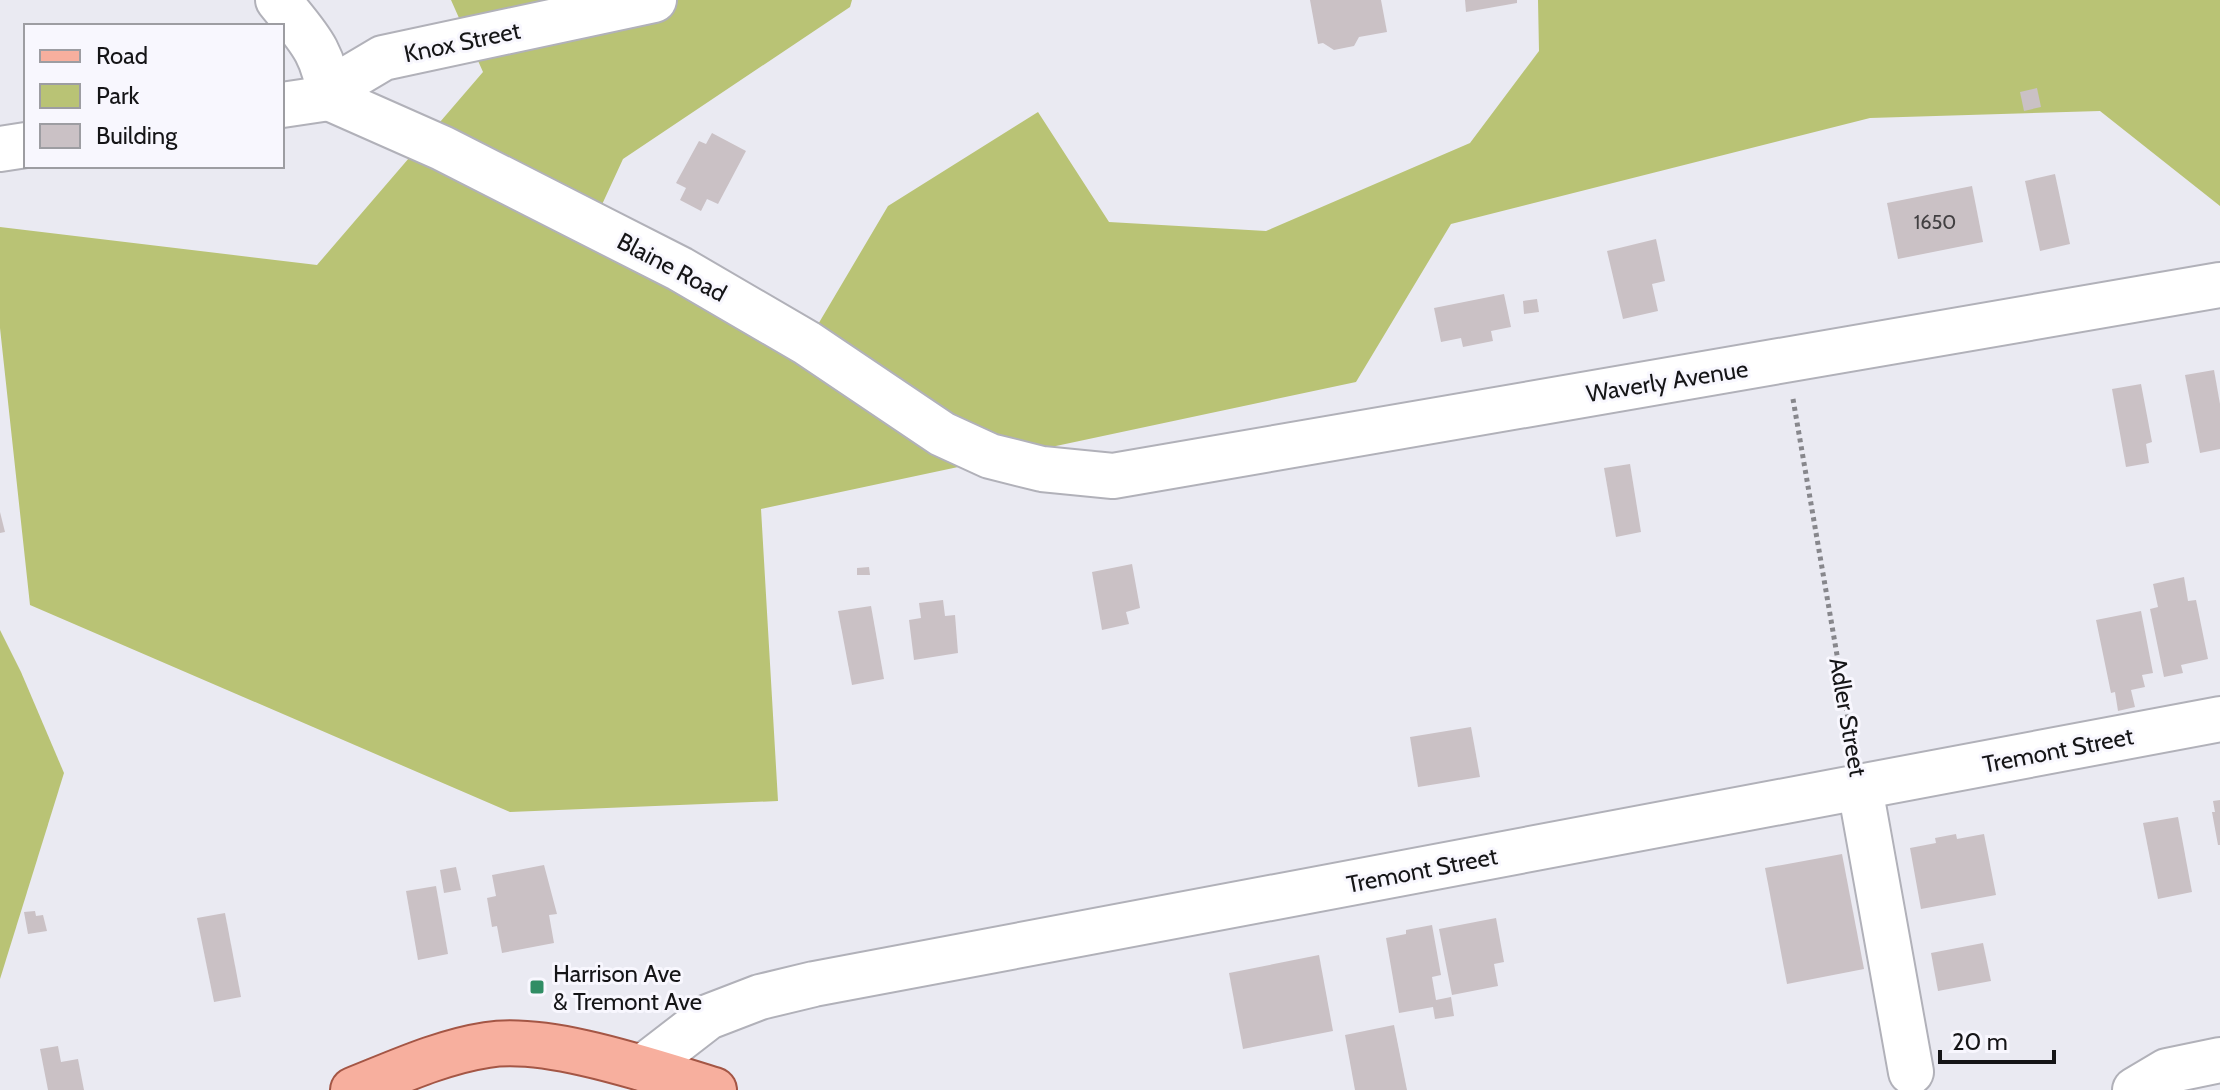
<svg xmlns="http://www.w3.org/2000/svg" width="2220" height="1090" font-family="Cabin,sans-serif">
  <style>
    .green { fill: #b9c375 }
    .building { fill: #cac1c5 }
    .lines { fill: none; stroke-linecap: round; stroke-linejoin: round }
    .minor-casing { stroke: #b1b1b9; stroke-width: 48 }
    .major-casing { stroke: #a45645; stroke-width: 48 }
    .path { stroke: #87878c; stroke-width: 5; stroke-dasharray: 4 4; stroke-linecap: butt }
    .minor { stroke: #fff; stroke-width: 44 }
    .major { stroke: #f7af9e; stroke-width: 44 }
    .poi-dot { fill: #308d64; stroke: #f8f7fe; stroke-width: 3 }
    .labels { text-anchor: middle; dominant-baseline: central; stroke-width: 6; stroke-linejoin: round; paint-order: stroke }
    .number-label { font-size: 20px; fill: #424042 }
    .street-label { font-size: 24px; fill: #151517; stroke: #f8f7fe }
    .poi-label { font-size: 24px; fill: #151517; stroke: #f8f7fe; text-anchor: start }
  </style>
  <rect width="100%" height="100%" fill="#eaeaf2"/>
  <g class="green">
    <path d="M451,0h401l-2,7 -227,152 -30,65 214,119 81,-137 150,-94 71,110 157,9 204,-88 69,-92 -1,-51h682v206l-120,-95 -230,7 -419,106 -95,158 -595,127 17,292 -268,11 -480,-207 -30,-277v-101l317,38 166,-193z"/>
    <path d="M0,630l21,42 43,101 -64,206z"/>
  </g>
  <g class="building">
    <path d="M1310,0h71l6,32 -28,5 -5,9 -20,4 -11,-7 -5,1z"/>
    <path d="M1465,0h52v3l-51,9z"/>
    <path d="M2037,88l4,19 -17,4 -4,-19z"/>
    <path d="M712,133l34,18 -28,53 -11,-5 -6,12 -21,-11 6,-12 -10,-5 23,-42 7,3z"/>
    <path d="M2055,174l15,70 -30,7 -15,-70z"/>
    <path d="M1972,186l11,56 -85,17 -11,-56z"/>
    <path d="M1656,239l9,42 -13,3 6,27 -35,8 -16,-68z"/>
    <path d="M1504,294l7,33 -20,4 2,10 -30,6 -2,-9 -20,4 -7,-34z"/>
    <path d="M1537,299l2,13 -15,2 -1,-13z"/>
    <path d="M2214,370l6,34v45l-20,4 -15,-78z"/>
    <path d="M2141,384l11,58 -6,2 3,19 -23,4 -14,-78z"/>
    <path d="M1630,464l11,68 -25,5 -12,-69z"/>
    <path d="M0,512l5,20 -5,1z"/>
    <path d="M1132,564l8,44 -14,4 3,12 -27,6 -10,-58z"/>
    <path d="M869,567l1,8h-13v-7z"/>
    <path d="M2184,577l4,24 8,-1 12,59 -27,6 2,8 -19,4 -14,-68 8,-2 -5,-23z"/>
    <path d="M943,600l2,16 10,-1 3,38 -44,7 -5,-40 12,-2 -2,-15z"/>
    <path d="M871,606l13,73 -32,6 -14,-74z"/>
    <path d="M2141,611l12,62 -11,2 3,12 -14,3 4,17 -17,4 -3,-19 -4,1 -15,-73z"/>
    <path d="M1471,727l9,50 -62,10 -8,-50z"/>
    <path d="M2220,800v45h-2l-6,-33h3l-2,-11z"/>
    <path d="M2178,817l14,75 -34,7 -15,-76z"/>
    <path d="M1956,834l1,5 27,-5 12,61 -75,14 -11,-61 26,-5 -1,-5z"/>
    <path d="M1842,854l22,115 -77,15 -22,-116z"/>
    <path d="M544,865l13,49 -8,1 5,28 -52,10 -5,-27 -5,1 -5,-29 9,-2 -4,-21z"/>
    <path d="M456,867l5,23 -17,3 -4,-23z"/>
    <path d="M436,886l12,68 -30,6 -12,-69z"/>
    <path d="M35,911l1,5 7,-1 4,16 -19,3 -4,-22z"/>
    <path d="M225,913l16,84 -27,5 -17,-84z"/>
    <path d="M1496,918l8,44 -10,2 4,22 -46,9 -13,-66z"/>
    <path d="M1432,925l9,50 -9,2 4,23 15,-3 3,19 -19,3 -2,-12 -34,6 -13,-75 20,-4v-4z"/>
    <path d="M1983,943l8,38 -53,10 -7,-38z"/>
    <path d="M1319,955l14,76 -90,18 -14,-76z"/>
    <path d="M1394,1025l13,65h-52l-10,-55z"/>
    <path d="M58,1046l3,16 17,-3 6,31h-36l-8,-41z"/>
  </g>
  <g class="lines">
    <g class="minor-casing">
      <g id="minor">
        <path d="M278,0c28,35 47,51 51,98l113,50 238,121 127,74 135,91 48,22 52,13 71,7 1107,-191"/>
        <path d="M282,105l47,-7 22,-21 32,-19 271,-58"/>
        <path d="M0,149l26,-4"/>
        <path d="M1860,788l51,284"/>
        <path d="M642,1068l66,-51 52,-20 54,-13 1406,-265"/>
        <path d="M2135,1090l32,-19 53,-11"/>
      </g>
    </g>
    <g class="major-casing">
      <path id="major" d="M353,1090c43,-17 88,-38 134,-45 62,-10 167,27 227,45"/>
    </g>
    <path class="path" d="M1793,399l60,349"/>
    <use href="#minor" class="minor"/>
    <use href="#major" class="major"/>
  </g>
  <rect class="poi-dot" x="529" y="979" width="16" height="16" rx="4"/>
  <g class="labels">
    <g class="number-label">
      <text x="1935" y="222">1650</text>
    </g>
    <g class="street-label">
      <text transform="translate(462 42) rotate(-12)">Knox Street</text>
      <text transform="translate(672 267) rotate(28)">Blaine Road</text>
      <text transform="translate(1667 381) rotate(-9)">Waverly Avenue</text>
      <text transform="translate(1848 717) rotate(80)">Adler Street</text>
      <text transform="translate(2058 750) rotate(-11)">Tremont Street</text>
      <text transform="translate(1422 870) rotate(-11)">Tremont Street</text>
    </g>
    <g class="poi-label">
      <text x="553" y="973">Harrison Ave<tspan x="553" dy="28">&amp; Tremont Ave</tspan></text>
    </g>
  </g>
  <rect x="24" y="24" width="260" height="144" fill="#f8f7fe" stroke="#9d9da2" stroke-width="2"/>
  <rect x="40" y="50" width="40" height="12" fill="#f7af9e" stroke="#9d9da2" stroke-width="2"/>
  <text x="96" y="64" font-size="24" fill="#151517">Road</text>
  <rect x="40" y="84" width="40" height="24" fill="#b9c375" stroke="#9d9da2" stroke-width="2"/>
  <text x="96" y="104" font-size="24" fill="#151517">Park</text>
  <rect x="40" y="124" width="40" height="24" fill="#cac1c5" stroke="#9d9da2" stroke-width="2"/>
  <text x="96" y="144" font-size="24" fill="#151517">Building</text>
  <path d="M1940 1050v12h114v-12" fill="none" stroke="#151517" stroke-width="4"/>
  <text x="1952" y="1050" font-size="24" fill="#151517" stroke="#f8f7fe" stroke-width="6" paint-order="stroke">20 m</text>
</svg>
